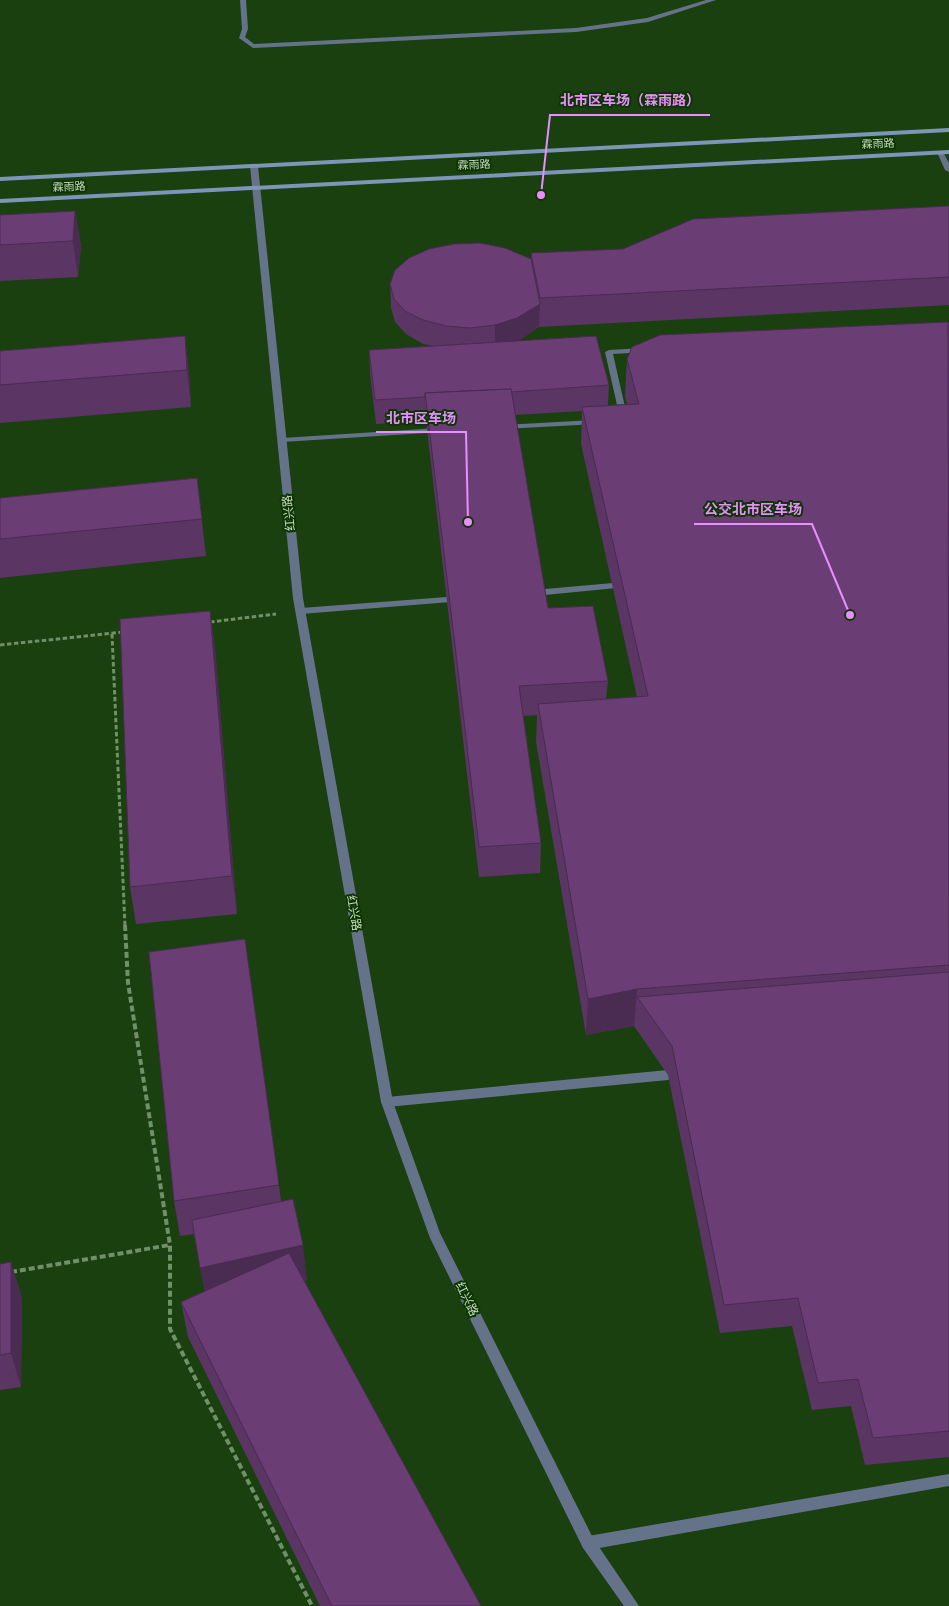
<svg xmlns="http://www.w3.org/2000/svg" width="949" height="1606" font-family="'Varela Round','Noto Sans SC',sans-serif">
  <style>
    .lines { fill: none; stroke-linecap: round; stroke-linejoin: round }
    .path-far1 { stroke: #718f68; stroke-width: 3; stroke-dasharray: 4.5 2.5; stroke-linecap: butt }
    .path { stroke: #718f68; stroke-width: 4; stroke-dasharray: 6 3; stroke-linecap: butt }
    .lane { fill: #65738a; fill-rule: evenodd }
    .street { fill: #65738a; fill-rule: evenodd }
    .secondary { fill: #7e95ba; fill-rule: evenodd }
    .wall { fill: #5b3564; fill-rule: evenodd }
    .shaded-wall { fill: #4a2b51 }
    .building { fill: #6a3e74; stroke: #4a2b51 }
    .labels { text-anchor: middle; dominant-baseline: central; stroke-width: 4; stroke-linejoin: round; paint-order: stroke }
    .far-street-label { font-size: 11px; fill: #c6dcc0; stroke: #0e3603 }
    .street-label { font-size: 12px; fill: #c6dcc0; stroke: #0e3603 }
    .leader { fill: none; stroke: #e88eff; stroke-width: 2 }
    .callout-dot { fill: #e88eff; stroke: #0e3603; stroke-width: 2 }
    .callout-label { font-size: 14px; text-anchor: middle; font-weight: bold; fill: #e88eff; stroke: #0e3603; stroke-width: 4; stroke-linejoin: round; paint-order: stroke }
  </style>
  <rect width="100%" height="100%" fill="#19400e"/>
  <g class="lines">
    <g class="path-far1">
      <path d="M210,622l66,-8"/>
      <path d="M112,634l13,292"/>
      <path d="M0,645l124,-13"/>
    </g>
    <g class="path">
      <path d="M125,925l3,58 42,262"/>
      <path d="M11,1272l159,-27v84l142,277"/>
    </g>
    <g class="lane">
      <path d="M938,151l5,1 6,11v9l-4,-2 -8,-18z"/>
      <path d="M643,348h3v4l-33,2 14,62 -4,2h-3l-15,-66 4,-2z"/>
      <path d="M594,420h3v4l-94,5 -4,-2 4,-2z"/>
      <path d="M439,428h3v4l-160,10 -4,-2 4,-2z"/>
      <path d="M624,582l3,1 1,2 -1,2 -93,9 -5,-3 5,-3z"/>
      <path d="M460,596l3,1 2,2 -2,2 -162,13 -5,-3 5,-3z"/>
      <path d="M668,1070l4,2 2,3 -2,3 -4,2 -281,27 -4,-2 -2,-3 2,-3 4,-2z"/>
      <path d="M949,1474v12l-361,64 -5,-2 -2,-5 2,-5 5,-2z"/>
    </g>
    <g class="street">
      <path d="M240,0h6l2,29 -3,8 9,7 322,-16 71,-10 59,-18h10l-68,22 -72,10 -323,16 -14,-10 3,-9z"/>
      <path d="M254,164l4,2 45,432 90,504 47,131 153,305 46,68h-15l-41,-58 -153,-310 -49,-136 -88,-504 -43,-432z"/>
    </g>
    <g class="secondary">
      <path d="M949,128v4l-949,49v-4z"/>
      <path d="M949,150v4l-949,49v-4z"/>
    </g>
  </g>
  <g class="wall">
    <path d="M949,206v99l-410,22 -21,14 91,44 -1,20 19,-1 -2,-8 2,-37 322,-37v1135l-84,8 -14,-59 -39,4 -20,-84 -72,7 -52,-258 -34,-49 -48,9 -50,-293 1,-27 -14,1 18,127 -1,30 -61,4 -53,-456 -50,3 -6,-50 -1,-24 65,-4 -11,-2 -17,-10 -11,-12 -4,-14 -1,-24 141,-25v-6l92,-4zM582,411l-1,33 56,253 -31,2 2,-18 -60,-73 -33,-193z"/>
    <path d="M75,211l6,35 -3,31 -78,4v-66z"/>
    <path d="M185,336l4,37 2,34 -191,16v-72z"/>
    <path d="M197,478l9,78 -206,22v-80z"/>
    <path d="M210,611l5,37 22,266 -101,10 -6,-37z"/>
    <path d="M279,1185l2,16 26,79 -3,1 177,325h-161l-132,-269 -7,-35 24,-10 -11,-58 -14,2 -6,-35z"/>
    <path d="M0,1264l22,33 -1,90 -21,3z"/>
  </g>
  <g class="shaded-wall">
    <path d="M75,211l6,35 -3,31 -5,-36z"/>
    <path d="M540,304l-1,23 -22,15 -22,6v-23z"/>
    <path d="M185,336l4,37 2,34 -4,-37z"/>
    <path d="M210,611l5,37 22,266 -5,-38z"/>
    <path d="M637,989l-3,37 -48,9 2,-36z"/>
    <path d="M303,1245l4,35 -100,22 -7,-34z"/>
    <path d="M11,1262l11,35 -1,90 -10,-34z"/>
  </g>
  <g class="building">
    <path d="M949,206v71l-409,21 -9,-45 92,-4 70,-30z"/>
    <path d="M75,211l-2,30 -73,4v-30z"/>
    <path d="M480,243l25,5 26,11 9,45 -23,14 -22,7 -25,3 -24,-2 -23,-6 -18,-9 -11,-12 -4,-15 5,-14 14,-12 20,-9 25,-5z"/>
    <path d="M948,322l1,643 -312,24 -49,10 -50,-295 110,-8 -66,-289 57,-3 -12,-45 5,-12 28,-12z"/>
    <path d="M185,336l2,34 -187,15v-34z"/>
    <path d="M596,336l13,49 -98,7v-3l-86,4v4l-50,3 -6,-50z"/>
    <path d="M511,389l37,219 45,-2 15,75 -89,5 22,157 -62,4 -54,-454z"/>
    <path d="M197,478l5,41 -202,20v-41z"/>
    <path d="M210,611l22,265 -102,11 -10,-268z"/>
    <path d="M245,939l34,246 -105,16 -25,-249z"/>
    <path d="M949,972v459l-76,7 -15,-59 -40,4 -20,-85 -74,7 -52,-259 -35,-49z"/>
    <path d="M293,1199l10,46 -103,23 -8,-48z"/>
    <path d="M289,1253l192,353h-149l-151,-304z"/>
    <path d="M11,1262v91l-11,2v-91z"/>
  </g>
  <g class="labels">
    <g class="far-street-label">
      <text transform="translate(878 144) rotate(-3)">霖雨路</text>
      <text transform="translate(474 165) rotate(-3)">霖雨路</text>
      <text transform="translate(69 187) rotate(-3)">霖雨路</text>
    </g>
    <g class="street-label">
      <text transform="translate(289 513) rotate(-96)">红兴路</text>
      <text transform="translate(354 913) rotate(80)">红兴路</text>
      <text transform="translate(467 1299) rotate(64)">红兴路</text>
    </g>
  </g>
  <path class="leader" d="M541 195L550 115H710M468 522L466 432H376M850 615L812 524H694"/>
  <g class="callout-dot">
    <circle cx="541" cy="195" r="5"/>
    <circle cx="468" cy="522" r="5"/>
    <circle cx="850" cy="615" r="5"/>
  </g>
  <g class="callout-label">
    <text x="630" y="105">北市区车场（霖雨路）</text>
    <text x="421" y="423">北市区车场</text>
    <text x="753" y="514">公交北市区车场</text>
  </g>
</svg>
